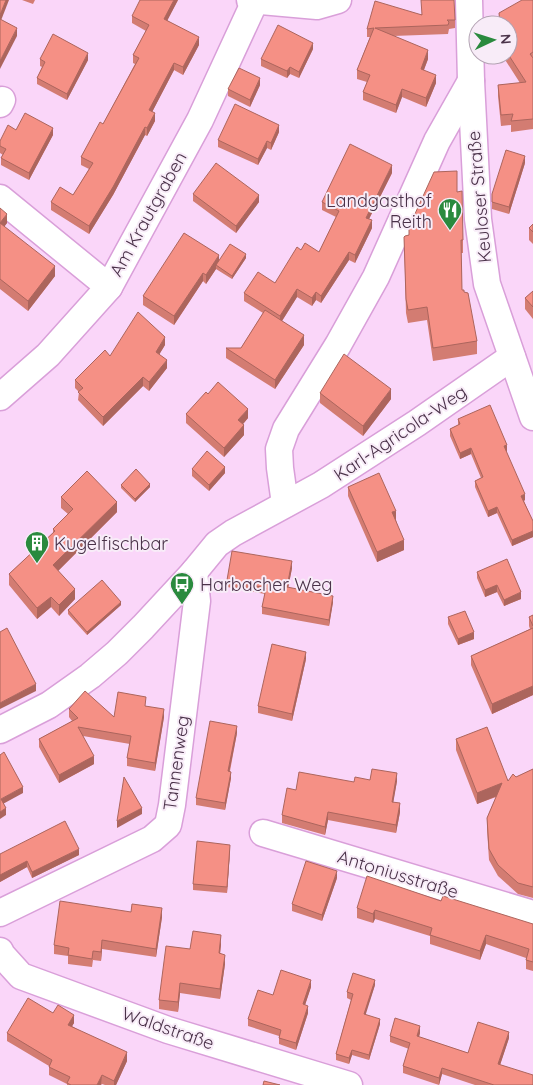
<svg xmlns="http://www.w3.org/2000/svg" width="533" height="1085" font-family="Quicksand,sans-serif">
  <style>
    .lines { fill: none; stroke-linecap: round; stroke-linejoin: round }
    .minor-casing { stroke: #d99fd9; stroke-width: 29 }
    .minor { stroke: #fff; stroke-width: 26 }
    .wall { fill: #d37c72 }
    .shaded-wall { fill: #ac655d }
    .building { fill: #f59085; stroke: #ac655d }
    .labels { text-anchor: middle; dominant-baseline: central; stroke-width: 4; stroke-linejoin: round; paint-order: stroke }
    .street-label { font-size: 18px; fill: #4a3249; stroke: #f8ecf8 }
    .poi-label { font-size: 18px; fill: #4a3249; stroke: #f8ecf8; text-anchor: start }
  </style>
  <rect width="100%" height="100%" fill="#fad6f9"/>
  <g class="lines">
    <g class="minor-casing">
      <g id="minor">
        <path d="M250,0l67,6 21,-6"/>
        <path d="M469,0l2,81 7,138 9,65 46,133"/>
        <path d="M0,104l2,-4"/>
        <path d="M0,198l109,89"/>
        <path d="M0,397l48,-42 61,-68 91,-167 55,-119"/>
        <path d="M285,504l-5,-36 -1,-19 7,-20 52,-84 38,-68 61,-136 34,-60"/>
        <path d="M0,730l49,-25 41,-29 27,-23 26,-26 51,-55 23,-28 16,-11 88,-48 96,-62 95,-66"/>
        <path d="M263,833l270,81"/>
        <path d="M0,913l152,-74 16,-14 4,-20 25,-204 -3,-29"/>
        <path d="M0,951l2,4 19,21 147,54 181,55"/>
      </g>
    </g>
    <use href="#minor" class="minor"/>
  </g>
  <g class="wall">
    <path d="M22,0h13l-2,4z"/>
    <path d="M178,0l-11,20 32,25 -16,30 -9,-5 -22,42 3,9 -8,15 -2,-1 -32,60 -24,39 -38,-24v-8l22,-7 16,-26 -8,-4v-8l22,-33 32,-60 -2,-1v-8l13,-24 -14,-8v-7z"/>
    <path d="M533,0v129l-22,3v-7l-10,1 -3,-30v-11l22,-2 -18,-28h6v-30h-9v-12z"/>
    <path d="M421,14l34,6v8l-6,1 -1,5 -55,2 35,23 -4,11 12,13 -10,24 -24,-10 -6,16 -33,-13v-8l4,-10 -10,-3v-9l13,-33h-3v-8z"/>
    <path d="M313,49l-14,29 -9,-4 -3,4 -26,-12v-7z"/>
    <path d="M40,59l48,1 -21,40 -30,-16v-6l5,-11 -2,-1z"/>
    <path d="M260,85l-10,22 -22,-11v-7z"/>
    <path d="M16,130l37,5 -24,45 -28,-15v-7l2,-3 -3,-2v-12z"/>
    <path d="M279,132l-8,18 -4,-2 -9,17 -40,-18v-7z"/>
    <path d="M525,163l-16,51 -17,-5v-15z"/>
    <path d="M392,173l-23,46 3,9 -17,35 -6,-3 -28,43 -5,-3 -4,6 -15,-9 -15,24 22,24 -29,44 -49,-31v-10h15l22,-35 -19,-12v-8l31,-10 26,-33 18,2 17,-35 -14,-7v-8z"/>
    <path d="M457,192l6,48v13h-2l1,37 2,2 13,49v13l-44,7 -6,-41 -19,3 -2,-10 -2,-76 5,-2z"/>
    <path d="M193,194l66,8 -23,31 -43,-32z"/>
    <path d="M0,208l7,15 -3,4 51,49 -27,35 -28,-22z"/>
    <path d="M533,224v20l-4,-4v-12z"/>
    <path d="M246,258l-14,21 -16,-10 -10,15 -3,-3 -29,44 -31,-20v-9l76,-36z"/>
    <path d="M533,291v28l-8,-10v-11z"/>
    <path d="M165,345l-6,9 8,14 -18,23 -6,-5 -40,40 -25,-26 1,-8 -4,-4v-8l35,-24z"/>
    <path d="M320,393l71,6 -28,37 -43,-33z"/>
    <path d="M208,394l40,24 -5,6 1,11 -20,22 -38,-34v-9z"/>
    <path d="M458,419l49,32 -1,1 19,48 -1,1 9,21v15l-21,9 -15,-33 -9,4 -13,-30v-6l6,-3 -10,-24 -11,5 -10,-23v-7l8,-4z"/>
    <path d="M192,469l33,4 -16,18 -17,-15z"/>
    <path d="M121,485l29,2 -15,15 -14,-14z"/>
    <path d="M348,487l48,33 8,30 -27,12 -29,-66z"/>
    <path d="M61,497l56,15 -59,59 17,28 -16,17 -8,-9 -14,12 -28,-34v-11l44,-41v-4l15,-15 -7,-6z"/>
    <path d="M292,568l-4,20 45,14 -4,24 -67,-12v-7l3,-13 -38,-7v-7z"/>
    <path d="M477,572l44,27 -17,7 -7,-14 -12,5 -8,-19z"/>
    <path d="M121,605l-34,30 -19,-21v-4z"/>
    <path d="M533,615v80l-41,19 -21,-49v-9l59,-27 -1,-3v-9z"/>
    <path d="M448,617l26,22 -16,6 -10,-21z"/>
    <path d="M306,659l-14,62 -34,-8v-7z"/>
    <path d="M146,706l18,11 -9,54 -28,-5v-8l3,-14 -47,-8 11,28 -35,19 -20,-36v-8l33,-18 -3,-4v-8l45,8z"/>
    <path d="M237,733l-7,38 1,7 -6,32 -29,-5v-7z"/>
    <path d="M456,739l52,42 25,-12v129l-15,-4 -20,-18 -9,-16 -2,-31v-11l9,-21 -19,7 -21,-54z"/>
    <path d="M370,780l27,1 -4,21 7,10 -4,21 -68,-13 -3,15 -43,-12v-8l14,-25z"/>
    <path d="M230,851l-3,42 -34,-3v-6z"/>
    <path d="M0,854l79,1 -47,23 -5,-11 -27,15z"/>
    <path d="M337,878l-15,43 -30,-10v-7z"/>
    <path d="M441,901l92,23v47l-7,-2v-11l-40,-14 -6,16 -50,-16v-8l-55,-17 -2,4 -16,-5v-10z"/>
    <path d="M162,917l-6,40 -54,-8 -1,12 -8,-1 -1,7 -24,-3v-8l-14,-2v-9z"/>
    <path d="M221,944l-1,10 5,10 -5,35 -40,-6 -2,19 -19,-3v-9l31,-51z"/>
    <path d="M375,985l-10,29 15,10 -11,36 -17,-5 -3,9 -13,-4v-6l15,-54 -4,-2v-6z"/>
    <path d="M311,987l-6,18 3,8 -12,37 -17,-6v-8l-31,-10v-7l25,-24z"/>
    <path d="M53,1013l21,10 -2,3 55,35 -11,24h-11l-3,-1 -1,1h-34v-1l-18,-9v-9l-42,-25v-8z"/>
    <path d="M420,1033l-1,4 49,16 41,-15 -9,27 33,20h-58l-33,-11 -3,11 -36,-12v-7l6,-17 -19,-7v-6z"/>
  </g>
  <g class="shaded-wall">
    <path d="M6,0h3l-9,23v-8z"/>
    <path d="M174,0h4l-14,27v-8z"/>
    <path d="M17,28v8l-17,33v-8z"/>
    <path d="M199,37v8l-16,30v-8z"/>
    <path d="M313,43v6l-14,29v-6z"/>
    <path d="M428,50v9l-7,18v-8z"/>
    <path d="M88,53v7l-21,40v-6z"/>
    <path d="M174,63v7l-25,48v-8z"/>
    <path d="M290,67v7l-3,4v-7z"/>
    <path d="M436,75v8l-10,24v-9z"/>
    <path d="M260,78v7l-10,22v-7z"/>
    <path d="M402,89v8l-6,16v-8z"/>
    <path d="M155,113v8l-8,15v-8z"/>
    <path d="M279,125v7l-8,18v-7z"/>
    <path d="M145,127v8l-32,60 -24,39v-8z"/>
    <path d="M53,128v7l-24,45v-7z"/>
    <path d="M267,141v7l-9,17v-6z"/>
    <path d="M525,156v7l-16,51v-7z"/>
    <path d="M392,165v8l-26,52v-7z"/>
    <path d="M259,195v7l-23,31v-7z"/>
    <path d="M7,214v9l-7,9v-9z"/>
    <path d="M372,220v8l-17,35v-8z"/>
    <path d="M349,252v8l-28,43v-7z"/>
    <path d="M246,254v4l-14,21v-3z"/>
    <path d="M219,255v9l-3,1v4l-10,15v-9z"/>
    <path d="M55,266v10l-27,35v-10z"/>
    <path d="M203,273v8l-29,44v-9z"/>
    <path d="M297,289v8l-17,27v-8z"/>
    <path d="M316,292v8l-4,6v-8z"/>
    <path d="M304,335v10l-29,44v-9z"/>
    <path d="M165,337v8l-9,15v-8z"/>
    <path d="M167,360v8l-18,23v-9z"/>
    <path d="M143,377v9l-40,40v-9z"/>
    <path d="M391,389v10l-28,37v-10z"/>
    <path d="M248,409v9l-10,12v-10z"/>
    <path d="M244,425v10l-20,22v-9z"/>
    <path d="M507,445v6l-3,2v-7z"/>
    <path d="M471,448v6l-11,5v-6z"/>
    <path d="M225,467v6l-16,18v-6z"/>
    <path d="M150,484v3l-15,15v-3z"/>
    <path d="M525,494v6l-4,2v-6z"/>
    <path d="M117,502v10l-64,64v-11z"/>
    <path d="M497,507v6l-9,4v-6z"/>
    <path d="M396,511v9l-4,2v-10z"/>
    <path d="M533,531v6l-21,9v-6z"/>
    <path d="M404,540v10l-27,12v-10z"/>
    <path d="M292,561v7l-5,26v-7z"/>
    <path d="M497,585v7l-12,5v-7z"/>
    <path d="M75,589v10l-16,17v-11z"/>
    <path d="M521,592v7l-17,7v-6z"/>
    <path d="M333,596v6l-4,24v-6z"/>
    <path d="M51,597v10l-14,12v-11z"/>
    <path d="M121,602v3l-34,30v-3z"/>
    <path d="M474,632v7l-16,6v-6z"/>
    <path d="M306,652v7l-14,62v-7z"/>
    <path d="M36,684v7l-36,18v-6z"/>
    <path d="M533,686v9l-41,19v-10z"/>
    <path d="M164,709v8l-9,54v-8z"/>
    <path d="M237,726v7l-9,45v-7z"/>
    <path d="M94,756v8l-35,19v-8z"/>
    <path d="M231,772v6l-6,32v-7z"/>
    <path d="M397,773v8l-5,29v-8z"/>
    <path d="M502,783v11l-25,10v-11z"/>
    <path d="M23,787v6l-22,12v-6z"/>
    <path d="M400,803v9l-4,21v-8z"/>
    <path d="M6,808v7l-6,4v-7z"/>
    <path d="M142,808v6l-25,14v-7z"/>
    <path d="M328,812v8l-3,15v-8z"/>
    <path d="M230,845v6l-3,42v-6z"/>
    <path d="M79,849v6l-47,23v-6z"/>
    <path d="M27,861v6l-27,15v-7z"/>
    <path d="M337,871v7l-15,43v-6z"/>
    <path d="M162,908v9l-6,40v-8z"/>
    <path d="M375,910v9l-2,4v-9z"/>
    <path d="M221,935v9l-2,19v-10z"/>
    <path d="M486,935v9l-6,16v-9z"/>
    <path d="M102,940v9l-1,12v-9z"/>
    <path d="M225,955v9l-5,35v-10z"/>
    <path d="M311,980v7l-8,24v-7z"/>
    <path d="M375,980v5l-11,35v-6z"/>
    <path d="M180,983v10l-2,19v-10z"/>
    <path d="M308,1006v7l-12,37v-7z"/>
    <path d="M74,1015v8l-6,10v-8z"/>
    <path d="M380,1019v5l-11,36v-5z"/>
    <path d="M420,1026v7l-3,10v-7z"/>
    <path d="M509,1032v6l-11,33v-7z"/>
    <path d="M352,1050v5l-3,9v-6z"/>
    <path d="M127,1052v9l-11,24h-2v-4z"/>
    <path d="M442,1068v6l-3,11v-7z"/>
    <path d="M102,1075l-1,10h-4z"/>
  </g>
  <g class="building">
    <path d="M0,0h6l-6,15z"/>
    <path d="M140,0h34l-10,19 35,18 -16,30 -9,-4 -25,47 6,3 -8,15 -2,-1 -32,60 -24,39 -38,-24 9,-15 13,8 20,-32 -12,-6 19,-35 3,2 36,-66 -6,-3 16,-30 -17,-9z"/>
    <path d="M421,0h33l1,20h-8l2,2 -1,3 -73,3 53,22 -7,19 15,6 -10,23 -24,-9 -6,16 -33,-13 7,-17 -13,-5 17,-42 -7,1 8,-28 47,14z"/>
    <path d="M522,0h11v52l-3,2 3,4v61l-22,2 2,-7 -12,1 -3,-30 28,-3 -18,-28v-29h-8l-1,-12z"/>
    <path d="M0,19l17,9 -17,33z"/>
    <path d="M278,25l35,18 -14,29 -9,-5 -3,4 -26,-12z"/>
    <path d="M53,34l35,19 -21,41 -30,-16 8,-16 -5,-3z"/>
    <path d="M239,68l21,10 -10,22 -22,-11z"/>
    <path d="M235,104l44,21 -8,18 -4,-2 -9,18 -40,-19z"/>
    <path d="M25,113l28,15 -24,45 -28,-15 5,-9 -6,-3v-5l8,-16 8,5z"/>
    <path d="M350,144l42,21 -26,53 6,2 -17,35 -6,-3 -28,44 -5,-4 -4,6 -15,-9 -17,27 -36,-23 14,-21 17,11 22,-36 4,3 4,-7 14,9 20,-41 -17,-9z"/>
    <path d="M506,150l19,6 -16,51 -17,-5v-8z"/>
    <path d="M216,163l43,32 -23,31 -43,-32z"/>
    <path d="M457,171v21l5,-1 1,49h-2l1,50h2v2l4,1 9,48 -44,7 -6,-41 -19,3 -2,-11 -2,-62 1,-1 4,-1v-8l25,-55z"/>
    <path d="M0,208l7,6 -7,9z"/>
    <path d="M0,223l55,43 -27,35 -28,-22z"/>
    <path d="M533,224v8l-4,-4z"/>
    <path d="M184,233l35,22 -13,20 -3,-2 -29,43 -31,-20z"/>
    <path d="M230,244l16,10 -14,22 -16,-11z"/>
    <path d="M533,291v16l-8,-9z"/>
    <path d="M265,310l39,25 -29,45 -49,-32h15z"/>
    <path d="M138,312l27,25 -9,15 11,8 -18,22 -6,-5 -40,40 -25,-25 5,-4 -8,-8 30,-30 5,6z"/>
    <path d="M344,354l47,35 -28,37 -43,-33z"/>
    <path d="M218,382l30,27 -10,11 6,5 -20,23 -38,-34 20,-22 2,2z"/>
    <path d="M490,405l17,40 -3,1 21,48 -4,2 12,25v10l-21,9 -15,-33 -9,4 -13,-30 8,-4 -12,-29 -11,5 -10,-24 10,-5 -2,-5z"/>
    <path d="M207,451l18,16 -16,18 -17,-16z"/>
    <path d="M136,469l14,15 -15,15 -14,-14z"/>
    <path d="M87,471l30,31 -64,63 22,24 -16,16 -8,-8 -14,11 -28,-34 46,-43 -2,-2 20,-20 -12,-12z"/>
    <path d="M379,473l17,38 -4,1 12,28 -27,12 -29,-65z"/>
    <path d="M232,551l60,10 -5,26 46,9 -4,24 -67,-13 4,-19 -39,-8z"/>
    <path d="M507,559l14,33 -17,8 -7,-15 -12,5 -8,-18z"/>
    <path d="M102,580l19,22 -34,30 -19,-22z"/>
    <path d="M465,611l9,21 -16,7 -10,-22z"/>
    <path d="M533,615v11l-4,-9z"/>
    <path d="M7,628l29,56 -36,19v-71z"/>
    <path d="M533,628v58l-41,18 -21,-48z"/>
    <path d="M272,644l34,8 -14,62 -34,-8z"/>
    <path d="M85,691l29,26 4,-25 28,5 -1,9 19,3 -9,54 -28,-5 4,-22 -53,-9 16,29 -35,19 -20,-36 39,-21 -9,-9z"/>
    <path d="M210,721l27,5 -9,45 3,1 -6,31 -29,-5z"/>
    <path d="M487,727l21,54 5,-7 3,3 17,-8v118l-15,-4 -20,-18 -9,-16 -2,-31 15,-35 -25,10 -21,-54z"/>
    <path d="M4,752l19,35 -22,12 5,9 -6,4v-57z"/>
    <path d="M372,769l25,4 -5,29 8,1 -4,22 -68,-13 -3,15 -43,-12 5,-27 9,2 3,-18 55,10 1,-5 15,3z"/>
    <path d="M124,777l18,31 -25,13z"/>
    <path d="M65,821l14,28 -47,23 -5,-11 -27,14v-21z"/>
    <path d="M197,841l33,4 -3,42 -34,-3z"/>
    <path d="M306,861l31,10 -15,44 -30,-11z"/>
    <path d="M367,876l74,25 2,-5 90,28v38l-7,-2 3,-11 -43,-14 -6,16 -50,-16 2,-7 -57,-18 -2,4 -16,-6z"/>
    <path d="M60,901l71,11 1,-8 30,4 -6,41 -54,-9 -1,12 -8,-1 -1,8 -24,-4 1,-7 -15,-3z"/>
    <path d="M193,931l28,4 -2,18 6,2 -5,34 -40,-6 -2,19 -19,-2 7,-54 24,3z"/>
    <path d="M281,970l30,10 -8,24 5,2 -12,37 -17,-5 2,-8 -33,-11 10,-29 15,5z"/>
    <path d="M353,973l22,7 -11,34 16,5 -11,36 -17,-5 -3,8 -13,-4 17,-60 -6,-2z"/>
    <path d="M28,998l25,15 5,-8 16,10 -6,10 59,27 -13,29 -12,-6 -5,10h-26l-4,-2 3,-6 -21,-10 3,-7 -45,-27z"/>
    <path d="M395,1018l25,8 -3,10 51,17 10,-31 31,10 -11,32 35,11v10h-39l-52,-17 -3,10 -36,-12 7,-23 -20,-7z"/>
    <path d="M264,1081l16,4h-17z"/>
  </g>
  <defs>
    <g id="restaurant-pin" transform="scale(1.25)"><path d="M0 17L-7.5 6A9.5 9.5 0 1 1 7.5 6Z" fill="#2a8a3e" stroke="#f8ecf8"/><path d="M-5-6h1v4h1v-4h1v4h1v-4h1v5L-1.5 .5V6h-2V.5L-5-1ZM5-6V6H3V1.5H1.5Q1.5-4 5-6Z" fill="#fff"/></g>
    <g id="building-pin" transform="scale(1.25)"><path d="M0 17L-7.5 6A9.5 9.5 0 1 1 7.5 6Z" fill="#2a8a3e" stroke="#f8ecf8"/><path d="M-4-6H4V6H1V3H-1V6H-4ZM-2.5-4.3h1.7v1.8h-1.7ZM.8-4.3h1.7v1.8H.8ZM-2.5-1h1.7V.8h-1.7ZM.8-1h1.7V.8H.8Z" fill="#fff"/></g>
    <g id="bus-pin" transform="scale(1.25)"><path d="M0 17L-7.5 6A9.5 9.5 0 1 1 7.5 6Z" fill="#2a8a3e" stroke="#f8ecf8"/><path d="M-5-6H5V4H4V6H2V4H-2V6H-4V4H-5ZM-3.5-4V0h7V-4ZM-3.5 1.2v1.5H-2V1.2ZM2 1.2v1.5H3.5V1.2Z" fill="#fff"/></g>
  </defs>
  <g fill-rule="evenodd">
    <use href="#restaurant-pin" x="450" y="210"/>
    <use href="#building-pin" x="37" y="543"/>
    <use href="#bus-pin" x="182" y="584"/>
  </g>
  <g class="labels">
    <g class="street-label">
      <text transform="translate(479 197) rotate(-95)">Keuloser Straße</text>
      <text transform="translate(148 214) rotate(-61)">Am Krautgraben</text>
      <text transform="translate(400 433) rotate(-34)">Karl-Agricola-Weg</text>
      <text transform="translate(176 763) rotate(-82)">Tannenweg</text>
      <text transform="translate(398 874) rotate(17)">Antoniusstraße</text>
      <text transform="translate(168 1028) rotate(19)">Waldstraße</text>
    </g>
    <g class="poi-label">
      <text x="432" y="200" text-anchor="end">Landgasthof<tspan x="432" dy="21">Reith</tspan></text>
      <text x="54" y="543">Kugelfischbar</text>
      <text x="200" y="584">Harbacher Weg</text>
    </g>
  </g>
  <g transform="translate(493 40) rotate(86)"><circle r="24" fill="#f8ecf8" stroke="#b2a2b2"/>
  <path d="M0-4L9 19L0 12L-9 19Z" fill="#2a8a3e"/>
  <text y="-8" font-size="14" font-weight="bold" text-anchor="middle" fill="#4a3249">N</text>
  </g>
</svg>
